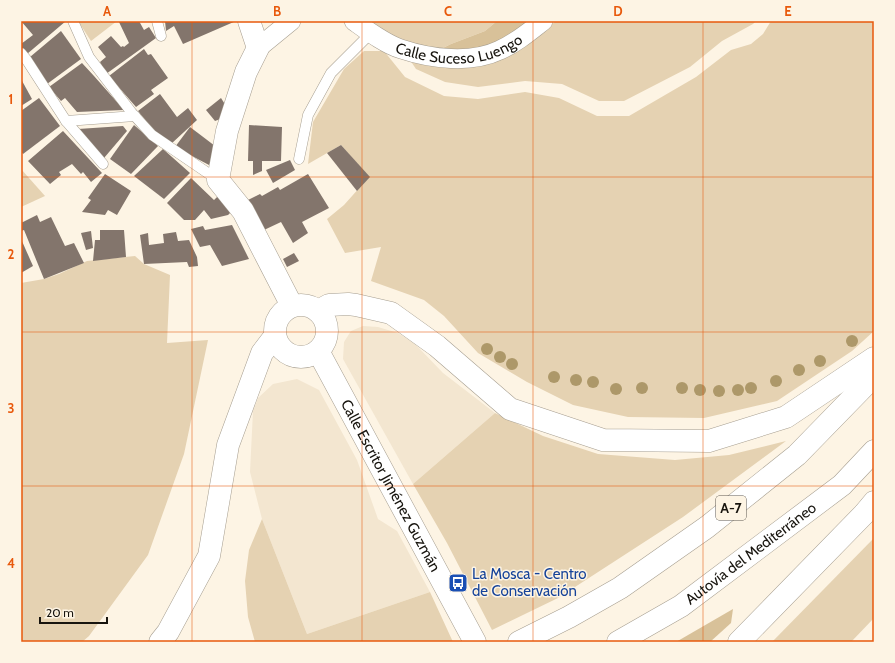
<svg xmlns="http://www.w3.org/2000/svg" width="895" height="663" font-family="Cabin,sans-serif">
  <style>
    .built { fill: #f3e6d0 }
    .green { fill: #e5d2b2 }
    .forest { fill: #d8c199 }
    .building { fill: #83756c }
    .lines { fill: none; stroke-linecap: round; stroke-linejoin: round }
    .service-casing { stroke: #a69e90; stroke-width: 11 }
    .minor-casing { stroke: #a69e90; stroke-width: 20 }
    .tertiary-casing { stroke: #a69e90; stroke-width: 23 }
    .secondary-casing { stroke: #a69e90; stroke-width: 23 }
    .motorway-casing { stroke: #a69e90; stroke-width: 23 }
    .service { stroke: #fff; stroke-width: 10 }
    .minor { stroke: #fff; stroke-width: 19 }
    .tertiary { stroke: #fff; stroke-width: 22 }
    .secondary { stroke: #fff; stroke-width: 22 }
    .motorway { stroke: #fff; stroke-width: 22 }
    .tree { fill: #ad9869 }
    .grid { fill: none; stroke: #e8590c; stroke-width: 1; stroke-opacity: 0.55 }
    .labels { text-anchor: middle; dominant-baseline: central; stroke-width: 3; stroke-linejoin: round; paint-order: stroke }
    .shield { fill: #fdf4e4; stroke: #5c574e; stroke-width: 1 }
    .shield-label { font-size: 14px; font-weight: bold; fill: #17140e }
    .street-label { font-size: 15px; fill: #17140e; stroke: #fdf4e4 }
    .transit-label { font-size: 15px; fill: #164399; stroke: #fdf4e4; text-anchor: start }
    .neatline { fill: none; stroke: #e8590c; stroke-width: 1.5 }
    .grid-label { font-size: 13px; text-anchor: middle; font-weight: bold; fill: #e8590c }
  </style>
  <rect width="100%" height="100%" fill="#fdf4e4"/>
  <g class="built">
    <path d="M363,326l15,1 20,6 17,11 28,29 52,40 -82,71 -70,-125 1,-17 7,-11z"/>
    <path d="M297,379l22,11 38,70 21,59 19,12 33,61 -123,42 -45,-115 -12,-47 3,-61 5,-13 15,-14z"/>
  </g>
  <g class="green">
    <path d="M78,21h39l-26,20z"/>
    <path d="M372,21h125l-12,10 -34,13 -12,6 -31,-8 -23,-10z"/>
    <path d="M556,21h200l-3,3 -31,17 -32,26 -66,34h-25l-37,-17 -37,-3 -47,6 -33,-5 -29,-13 -6,-9 121,-19z"/>
    <path d="M771,21h103v310l-22,20 -75,50 -73,17 -76,-1 -55,-12 -46,-23 -49,-29 -34,-37 -20,-16 -53,-19 10,-34 -36,6 -18,-34 17,-14 25,-28 -28,-32 -33,19 5,-42 31,-53 20,-18h20l21,26 39,19 34,3 47,-7 34,6 38,18h32l67,-39 35,-27 20,-6 12,-10z"/>
    <path d="M21,169l24,27 -24,11z"/>
    <path d="M135,256l9,8 26,11 -3,68 41,-3 -24,114 -36,101 -59,81 -7,6h-61v-359l23,-4 15,-5 28,-13z"/>
    <path d="M495,413l48,23 55,18 77,6 54,-5 57,-14 -103,76 -125,81 -66,32 -45,-87 -34,-59z"/>
    <path d="M262,519l45,115 123,-42 23,50h-198l-7,-25 -3,-36 4,-31z"/>
    <path d="M874,538v80l-23,24h-79z"/>
  </g>
  <g class="forest">
    <path d="M497,21h33l-37,25 -32,4h-22l12,-6 34,-13z"/>
    <path d="M733,609l-2,14 -21,19h-34z"/>
  </g>
  <g class="building">
    <path d="M21,21h45l-39,33 -6,-7v-3l12,-9z"/>
    <path d="M121,21h18l5,9 5,-3 7,11 -50,36 -6,-12 6,-5 -8,-10 13,-11 10,11 2,-1 1,1 5,-4 -10,-21z"/>
    <path d="M165,21h71l-53,23 -9,-18 -8,5z"/>
    <path d="M61,31l20,28 -34,25 -17,-27z"/>
    <path d="M144,49l4,6 3,-1 17,24 -17,12 3,4 -18,13 -27,-31z"/>
    <path d="M82,63l12,13 30,34 -47,2 -12,-14 -4,3 -12,-14z"/>
    <path d="M21,79l11,20 -11,7z"/>
    <path d="M160,94l17,23 11,-9 9,12 -26,24 -13,-8 -20,-25z"/>
    <path d="M39,98l21,28 -37,28 -2,-3v-40z"/>
    <path d="M221,98l5,8 -3,12 -8,3 -9,-11z"/>
    <path d="M134,125l24,21 -27,28 -21,-15z"/>
    <path d="M249,125l33,2 -1,34h-19v10l-9,4v-14h-5z"/>
    <path d="M123,126l4,5 -23,27 -26,-29z"/>
    <path d="M190,127l29,22 -10,16 -34,-18z"/>
    <path d="M63,131l39,42 -11,9 -8,-10 -2,2 -9,-10 -13,8 2,3 -11,9 -22,-23z"/>
    <path d="M341,145l29,32 -13,14 -30,-38z"/>
    <path d="M163,149l27,24 -26,26 -30,-23z"/>
    <path d="M290,160l5,10 -22,13 -7,-13z"/>
    <path d="M105,174l26,17 -14,24 -9,-5 -3,5 -23,-3 9,-12 -3,-2z"/>
    <path d="M308,174l21,34 -27,14 6,11 -15,10 -12,-21 -17,8 -16,-30 12,-6 2,2 16,-9 2,3z"/>
    <path d="M191,178l23,22 6,-6 14,15 -6,6 -17,4 -7,-9 -9,10h-11l-17,-17z"/>
    <path d="M37,215l3,7 11,-5 14,29 9,-3 10,20 -40,16 -20,-49 -3,1v-8z"/>
    <path d="M232,225l17,34 -27,7 -12,-21 -10,2 -9,-18 12,-3 2,4z"/>
    <path d="M100,230h24l2,27 -33,4 2,-21h5z"/>
    <path d="M91,231l2,17 -7,2 -5,-17z"/>
    <path d="M176,232l2,9 11,-1 8,17 1,9 -9,1 -2,-5 -43,2 -4,-29 8,-2 1,12 15,-2 -1,-9z"/>
    <path d="M21,239l12,27 -12,7z"/>
    <path d="M294,253l5,8 -12,6 -4,-8z"/>
  </g>
  <g class="lines">
    <g class="service-casing">
      <g id="service">
        <path d="M73,21l16,36 43,56 20,22 66,45"/>
        <path d="M157,21l4,15"/>
        <path d="M21,53l5,6 40,62 37,43"/>
        <path d="M66,121l69,-5"/>
        <path d="M299,159l9,-44 23,-42 40,-40"/>
      </g>
    </g>
    <g class="minor-casing">
      <g id="minor">
        <path id="s1" d="M354,21c14,10 31,23 47,28 30,10 70,15 99,1 16,-7 29,-18 43,-29"/>
        <path d="M258,48l33,-27"/>
      </g>
    </g>
    <g class="tertiary-casing">
      <path id="tertiary" d="M249,21l9,27 -12,24 -19,59 -9,49 25,31 49,95"/>
    </g>
    <g class="secondary-casing">
      <g id="secondary">
        <circle cx="301" cy="331" r="26"/>
        <path id="s2" d="M318,351l157,291"/>
      </g>
    </g>
    <g class="motorway-casing">
      <g id="motorway">
        <path d="M318,311l11,-6 19,-1 8,1 35,8 46,33 73,63 93,31 106,1 77,-24 88,-59"/>
        <path d="M160,642l8,-10 41,-76 19,-111 34,-92 13,-17"/>
        <path d="M519,642l50,-25 51,-29 87,-61 90,-72 77,-79"/>
        <path id="s3" d="M618,642l63,-36 161,-121 32,-34"/>
        <path d="M739,642l125,-128 10,-12"/>
      </g>
    </g>
    <use href="#service" class="service"/>
    <use href="#minor" class="minor"/>
    <use href="#tertiary" class="tertiary"/>
    <use href="#secondary" class="secondary"/>
    <use href="#motorway" class="motorway"/>
  </g>
  <g class="tree">
    <circle cx="852" cy="341" r="6"/>
    <circle cx="487" cy="349" r="6"/>
    <circle cx="500" cy="357" r="6"/>
    <circle cx="820" cy="361" r="6"/>
    <circle cx="512" cy="364" r="6"/>
    <circle cx="799" cy="370" r="6"/>
    <circle cx="554" cy="377" r="6"/>
    <circle cx="576" cy="380" r="6"/>
    <circle cx="776" cy="381" r="6"/>
    <circle cx="593" cy="382" r="6"/>
    <circle cx="642" cy="388" r="6"/>
    <circle cx="682" cy="388" r="6"/>
    <circle cx="751" cy="388" r="6"/>
    <circle cx="616" cy="389" r="6"/>
    <circle cx="700" cy="390" r="6"/>
    <circle cx="738" cy="390" r="6"/>
    <circle cx="719" cy="391" r="6"/>
  </g>
  <path class="grid" d="M192,21v621M362,21v621M533,21v621M703,21v621M21,177h853M21,332h853M21,486h853"/>
  <defs>
    <g id="bus-square" transform="scale(1)"><rect x="-9" y="-9" width="18" height="18" rx="4" fill="#1a4fb4" stroke="#fdf4e4"/><path d="M-5-6H5V4H4V6H2V4H-2V6H-4V4H-5ZM-3.5-4V0h7V-4ZM-3.5 1.2v1.5H-2V1.2ZM2 1.2v1.5H3.5V1.2Z" fill="#fff"/></g>
  </defs>
  <g fill-rule="evenodd">
    <use href="#bus-square" x="458" y="583"/>
  </g>
  <g class="labels">
    <rect class="shield" x="716" y="496" width="30" height="24" rx="3"/>
    <g class="shield-label">
      <text x="731" y="508">A-7</text>
    </g>
    <g class="street-label">
      <text stroke="none"><textPath href="#s1" startOffset="115">Calle Suceso Luengo</textPath></text>
      <text stroke="none"><textPath href="#s2" startOffset="153">Calle Escritor Jiménez Guzmán</textPath></text>
      <text stroke="none"><textPath href="#s3" startOffset="160">Autovía del Mediterráneo</textPath></text>
    </g>
    <g class="transit-label">
      <text x="472" y="574">La Mosca - Centro<tspan x="472" dy="17">de Conservación</tspan></text>
    </g>
  </g>
  <rect width="895" height="663" fill="none" stroke="#fdf4e4" stroke-width="44"/>
  <path d="M40 617v6h67v-6" fill="none" stroke="#17140e" stroke-width="2"/>
  <text x="46" y="617" font-size="12" fill="#17140e" stroke="#fdf4e4" stroke-width="3" paint-order="stroke">20 m</text>
  <rect x="22" y="22" width="851" height="619" class="neatline"/>
  <g class="grid-label">
    <text x="107" y="16">A</text>
    <text x="277" y="16">B</text>
    <text x="448" y="16">C</text>
    <text x="618" y="16">D</text>
    <text x="788" y="16">E</text>
    <text x="11" y="104">1</text>
    <text x="11" y="259">2</text>
    <text x="11" y="413">3</text>
    <text x="11" y="568">4</text>
  </g>
</svg>
